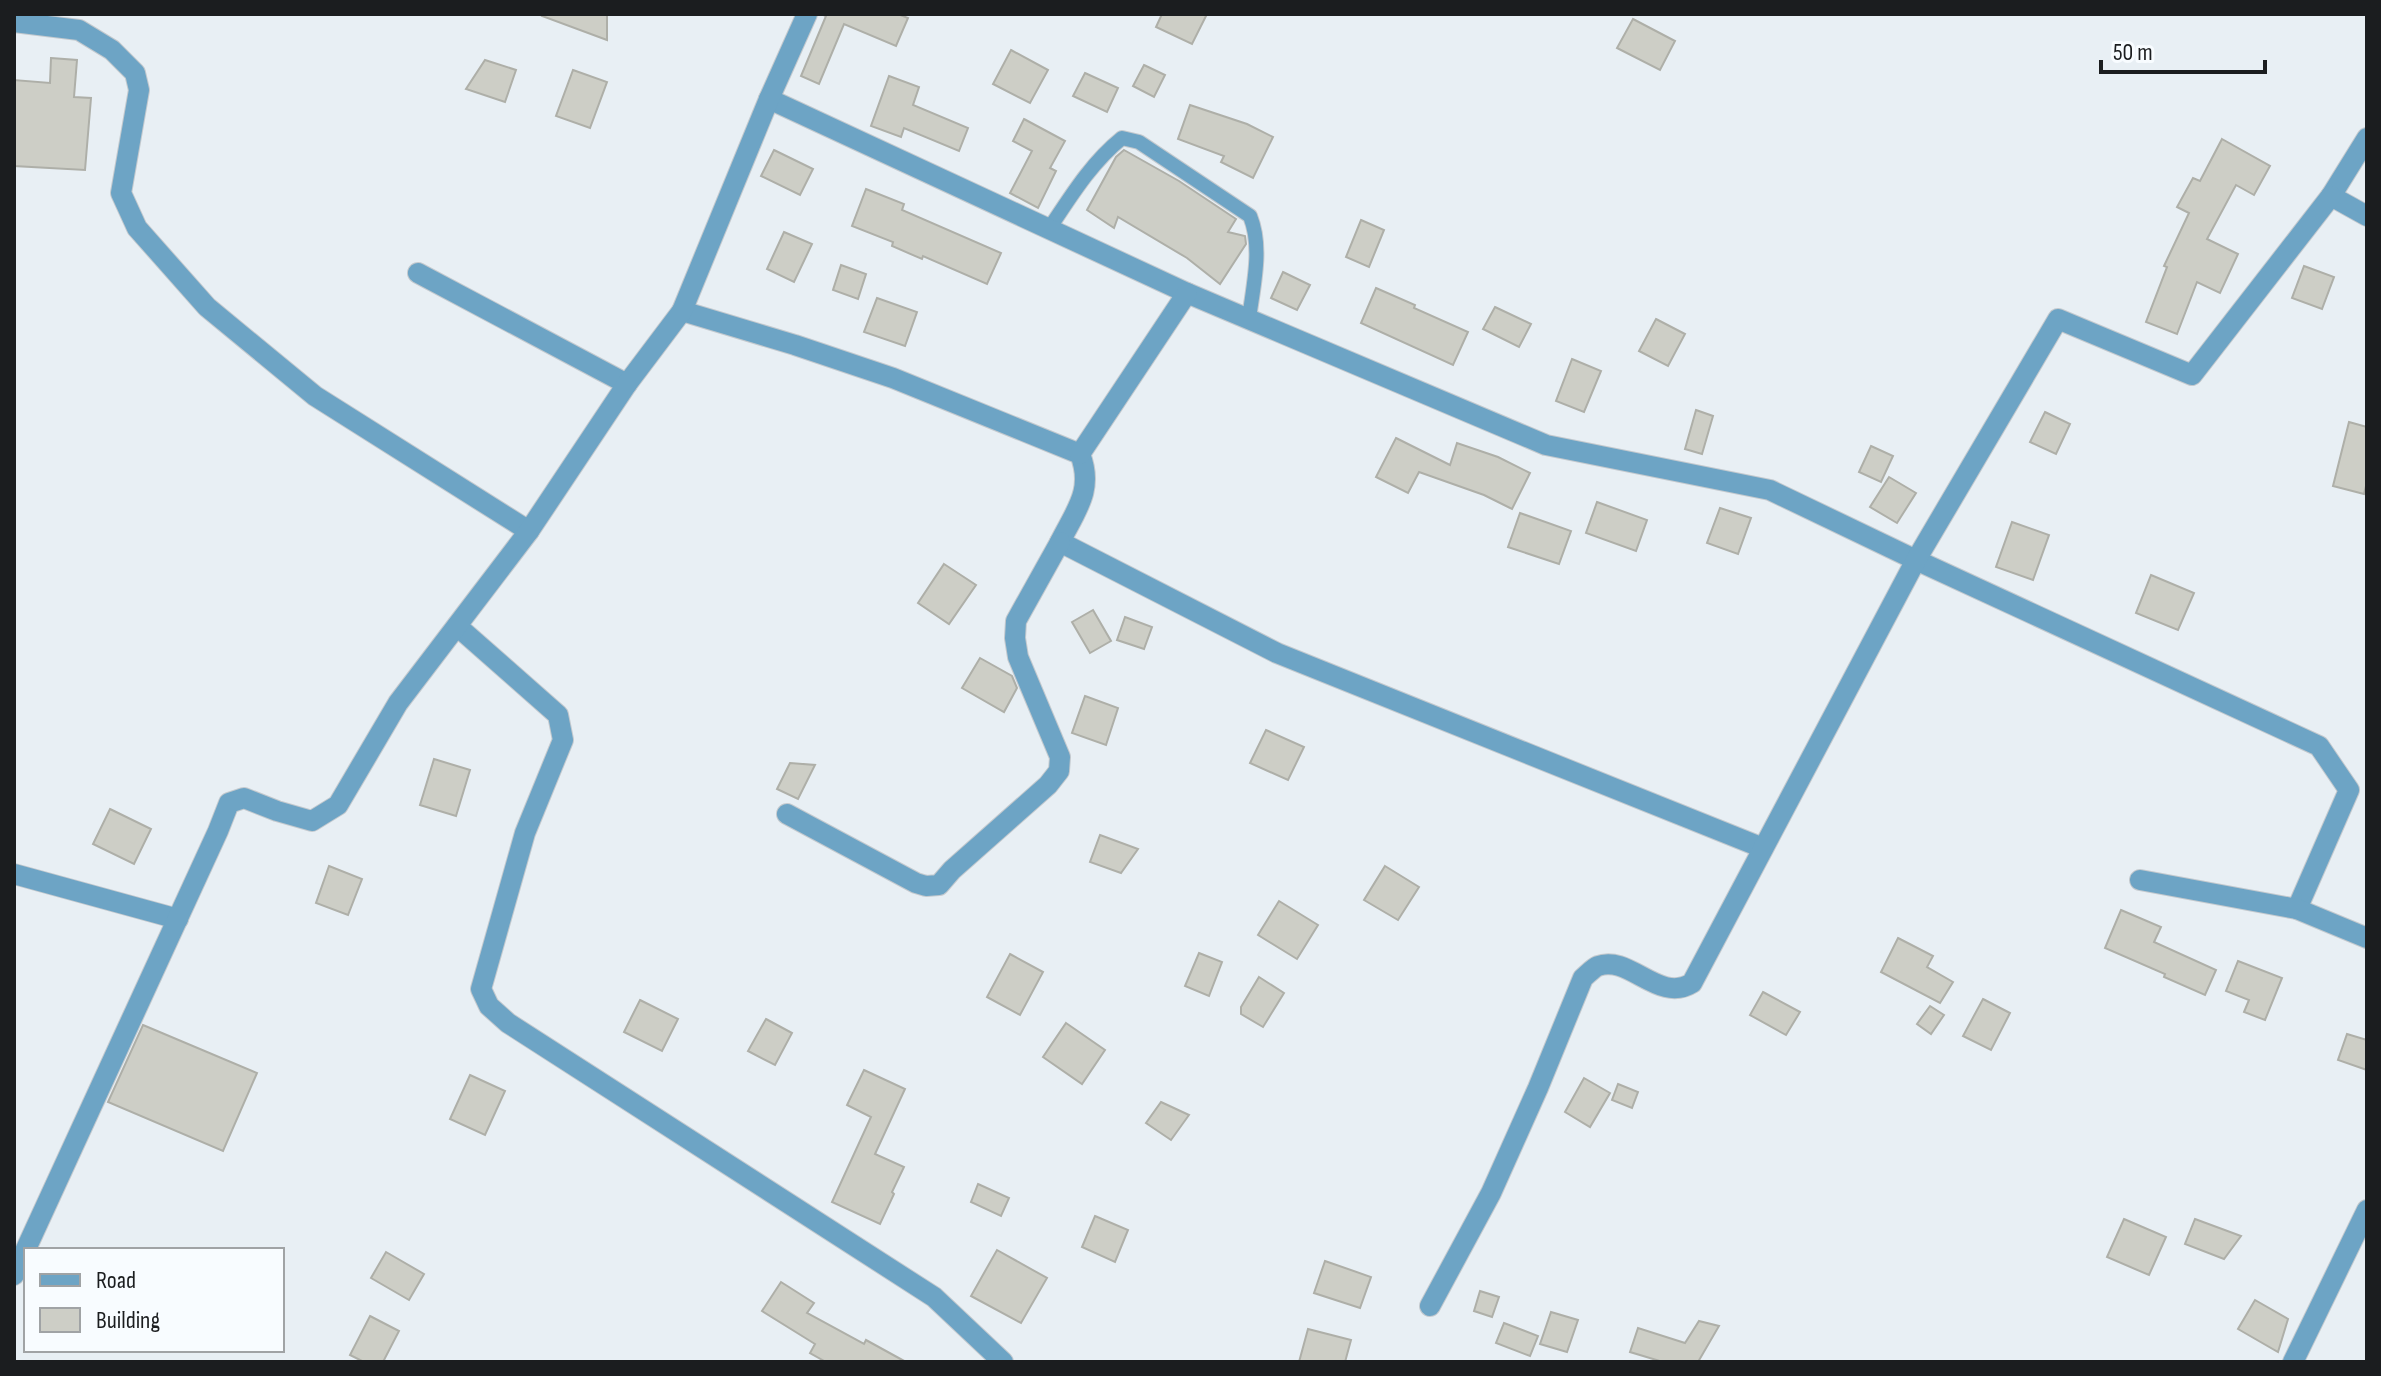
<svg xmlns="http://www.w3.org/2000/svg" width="2381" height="1376" font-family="'Sofia Sans Condensed',sans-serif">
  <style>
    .building { fill: #cdcec6; stroke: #aeafa8; stroke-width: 2 }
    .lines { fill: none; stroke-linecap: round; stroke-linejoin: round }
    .lane-casing { stroke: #c3c9ce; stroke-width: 16 }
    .street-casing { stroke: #c3c9ce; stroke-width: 22 }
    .lane { stroke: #6da4c5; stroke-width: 14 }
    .street { stroke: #6da4c5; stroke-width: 20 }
  </style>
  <rect width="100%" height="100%" fill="#e8eff4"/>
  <g class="building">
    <path d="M543,14h64v26l-65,-24z"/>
    <path d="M821,14h77l10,4 -12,28 -52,-22 -25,60 -18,-8 25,-60z"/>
    <path d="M1162,14h45l-15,30 -36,-17z"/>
    <path d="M1633,19l42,22 -15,29 -43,-22z"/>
    <path d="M1011,50l37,20 -18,33 -37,-19z"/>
    <path d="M51,58l26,2 -3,37 17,1 -6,72 -71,-4v-86l36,3z"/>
    <path d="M485,60l31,10 -11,32 -39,-13z"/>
    <path d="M1144,65l21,10 -11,22 -21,-11z"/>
    <path d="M573,70l34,12 -17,46 -34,-12z"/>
    <path d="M1085,73l33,15 -11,24 -34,-16z"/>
    <path d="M889,76l30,11 -6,18 55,23 -9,23 -55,-23 -3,9 -30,-11z"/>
    <path d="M1190,105l57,19 26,13 -20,41 -32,-16 3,-6 -46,-17z"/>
    <path d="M1024,119l41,22 -15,27 6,3 -18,37 -28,-15 22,-42 -19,-10z"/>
    <path d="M2222,139l48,27 -16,29 -18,-10 -29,54 31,15 -18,39 -23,-11 -20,52 -31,-12 21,-55 -3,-1 25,-53 -12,-6 16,-29 7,3z"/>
    <path d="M774,150l39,19 -13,26 -39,-19z"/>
    <path d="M1124,150l55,31 57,38 -8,13 17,4 1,8 -26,40 -33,-26 -69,-41 -4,11 -27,-18 29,-53z"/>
    <path d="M866,189l38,15 -2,6 99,43 -14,31 -64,-28 -1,3 -30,-13 1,-4 -41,-16z"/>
    <path d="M1361,220l23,10 -15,37 -23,-10z"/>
    <path d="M784,232l28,12 -18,38 -27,-13z"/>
    <path d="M841,265l25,9 -8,25 -25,-9z"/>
    <path d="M2304,266l30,11 -12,32 -30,-11z"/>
    <path d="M1283,272l27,13 -13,25 -26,-12z"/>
    <path d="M1376,288l39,17 -1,3 54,24 -15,33 -92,-42z"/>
    <path d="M877,298l40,14 -12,34 -41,-14z"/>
    <path d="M1495,307l36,17 -12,23 -36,-18z"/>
    <path d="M1656,319l29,15 -17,32 -29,-15z"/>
    <path d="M1572,359l29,12 -17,41 -28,-11z"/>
    <path d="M1696,410l17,6 -11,38 -17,-5z"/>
    <path d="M2045,412l25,12 -14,30 -26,-12z"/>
    <path d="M2349,422l18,5v55l-3,12 -31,-8z"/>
    <path d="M1396,438l54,27 7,-22 41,14 32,16 -18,36 -28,-14 -65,-23 -11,21 -32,-16z"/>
    <path d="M1871,446l22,10 -12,26 -22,-10z"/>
    <path d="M1889,477l27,16 -19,30 -27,-16z"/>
    <path d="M1597,502l50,18 -11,31 -50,-18z"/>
    <path d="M1720,508l31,10 -13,36 -31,-11z"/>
    <path d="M1520,513l51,18 -12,33 -51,-17z"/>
    <path d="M2012,522l37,13 -16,45 -37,-13z"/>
    <path d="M944,564l32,21 -27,39 -31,-21z"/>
    <path d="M2151,575l43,18 -16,37 -42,-17z"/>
    <path d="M1093,610l18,31 -21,12 -18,-31z"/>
    <path d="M1125,617l27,10 -8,22 -27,-9z"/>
    <path d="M980,658l32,18 5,12 -13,24 -42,-24z"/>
    <path d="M1085,696l33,12 -12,37 -34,-12z"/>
    <path d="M1266,730l38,17 -16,33 -38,-17z"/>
    <path d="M434,759l36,11 -14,46 -36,-11z"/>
    <path d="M790,763l25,2 -17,34 -21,-10z"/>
    <path d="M110,809l41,20 -17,35 -41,-20z"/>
    <path d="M1100,835l38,14 -17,24 -31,-11z"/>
    <path d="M329,866l33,13 -14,36 -32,-12z"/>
    <path d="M1385,866l34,21 -21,33 -34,-20z"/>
    <path d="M1279,901l39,24 -21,34 -39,-24z"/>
    <path d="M2121,910l40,17 -7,15 62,28 -11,25 -41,-18 1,-3 -60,-26z"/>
    <path d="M1898,938l35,18 -6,11 26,15 -13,21 -59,-31z"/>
    <path d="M1199,953l23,9 -13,34 -24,-10z"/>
    <path d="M1010,954l33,18 -23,43 -33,-18z"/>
    <path d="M2238,961l44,17 -17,42 -21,-8 5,-12 -23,-9z"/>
    <path d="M1259,977l25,16 -21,34 -22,-13v-7z"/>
    <path d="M1763,992l37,20 -14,23 -36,-20z"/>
    <path d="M1983,999l27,14 -19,37 -28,-14z"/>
    <path d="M640,1000l38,19 -16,32 -38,-19z"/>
    <path d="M1930,1006l14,9 -13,19 -14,-10z"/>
    <path d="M766,1019l26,14 -17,32 -27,-14z"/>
    <path d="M1066,1023l39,27 -23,34 -39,-27z"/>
    <path d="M143,1025l114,48 -34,78 -115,-49z"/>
    <path d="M2347,1034l20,6v30l-29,-10z"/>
    <path d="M864,1070l41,19 -30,65 29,13 -12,25 2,2 -14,30 -48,-22 39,-85 -24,-12z"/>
    <path d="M470,1075l35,16 -20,44 -35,-16z"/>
    <path d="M1584,1078l26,15 -20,34 -25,-15z"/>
    <path d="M1618,1084l20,8 -6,16 -20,-8z"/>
    <path d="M1161,1102l28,13 -18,25 -25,-17z"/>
    <path d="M978,1184l31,14 -8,18 -30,-14z"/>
    <path d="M1095,1216l33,14 -13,32 -33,-15z"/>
    <path d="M2124,1219l42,18 -17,38 -42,-18z"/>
    <path d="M2195,1219l46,17 -17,23 -39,-15z"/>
    <path d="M997,1250l50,28 -26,45 -50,-27z"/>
    <path d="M386,1252l38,22 -15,26 -38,-22z"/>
    <path d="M1325,1261l46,16 -11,31 -46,-15z"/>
    <path d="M781,1282l33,21 -7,10 57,31 2,-4 40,22h-80l-16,-9 5,-9 -53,-33z"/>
    <path d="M1480,1291l19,6 -7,20 -18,-6z"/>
    <path d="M2255,1300l33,19 -10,33 -40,-23z"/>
    <path d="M1551,1312l27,8 -11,32 -27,-8z"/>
    <path d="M370,1316l29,15 -16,31h-19l-14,-7z"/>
    <path d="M1699,1321l20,5 -21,36h-35l-33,-10 8,-24 47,15z"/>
    <path d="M1504,1323l34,13 -8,20 -34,-13z"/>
    <path d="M1308,1329l43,11 -6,22h-46z"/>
  </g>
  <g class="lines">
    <g class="lane-casing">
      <path id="lane" d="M1049,229c22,-33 42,-66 73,-91l17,4 111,74c13,32 3,70 -1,103"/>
    </g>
    <g class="street-casing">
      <g id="street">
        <path d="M14,22l65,8 33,20 23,23 4,17 -18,103 16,35 70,79 108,89 214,135"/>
        <path d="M769,99l418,194 359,152 224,45 146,70 403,186 30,44 -52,119"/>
        <path d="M2367,138l-36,58 36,20"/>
        <path d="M418,273l209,111"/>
        <path d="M682,311l113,34 98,33 187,76c14,36 -4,56 -20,88l217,111 486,195"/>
        <path d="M1080,454l107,-161"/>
        <path d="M457,626l101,89 5,25 -38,93 -44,156 8,17 19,17 426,274 69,65"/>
        <path d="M787,814l129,69 10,3 13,-1 13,-15 96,-85 11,-14 1,-14 -42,-100 -3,-19 1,-17 44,-79"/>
        <path d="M14,874l164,45"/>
        <path d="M2140,880l157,29 70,29"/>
        <path d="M14,1275l204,-444 11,-28 15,-5 33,13 35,10 26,-16 60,-102 131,-172 98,-147 55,-73 87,-212 38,-85"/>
        <path d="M1430,1306l61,-113 47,-105 45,-110c5,-4 10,-10 15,-12 31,-12 61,38 94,17l224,-423 142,-241 134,56 139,-179"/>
        <path d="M2293,1362l74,-152"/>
      </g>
    </g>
    <use href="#lane" class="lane"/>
    <use href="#street" class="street"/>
  </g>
  <rect width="2381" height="1376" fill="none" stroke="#1b1d1f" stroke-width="32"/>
  <rect x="24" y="1248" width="260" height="104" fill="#f8fcff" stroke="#a0a3a5" stroke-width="2"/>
  <rect x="40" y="1274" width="40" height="12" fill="#6da4c5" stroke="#a0a3a5" stroke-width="2"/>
  <text x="96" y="1288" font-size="24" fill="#1b1d1f">Road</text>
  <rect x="40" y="1308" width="40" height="24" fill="#cdcec6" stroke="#a0a3a5" stroke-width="2"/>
  <text x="96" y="1328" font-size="24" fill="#1b1d1f">Building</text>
  <path d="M2101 60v12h164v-12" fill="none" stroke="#1b1d1f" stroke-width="4"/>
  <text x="2113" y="60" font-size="24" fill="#1b1d1f" stroke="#f8fcff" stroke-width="6" paint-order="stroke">50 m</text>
</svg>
